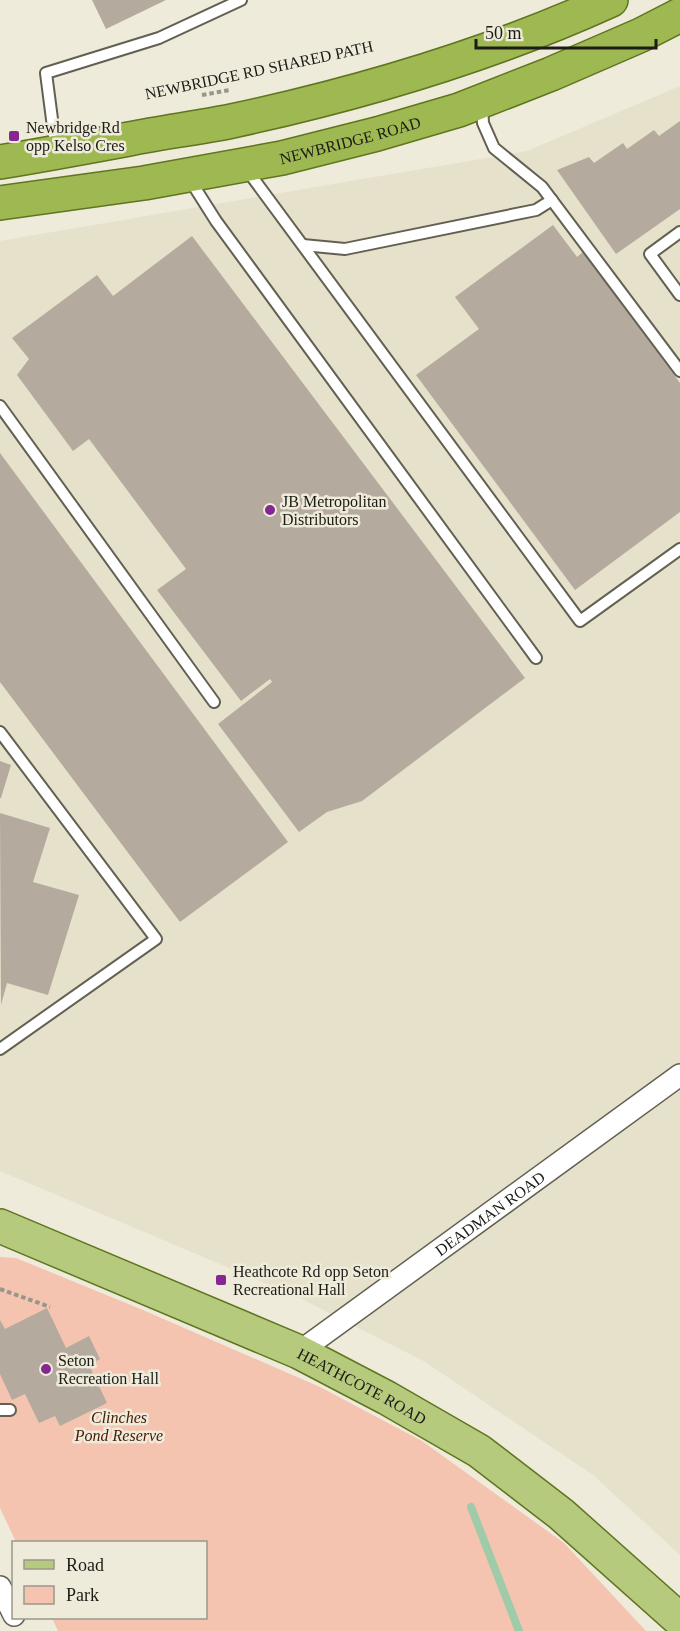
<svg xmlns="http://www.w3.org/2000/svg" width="680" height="1631" font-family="Georgia,serif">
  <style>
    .built { fill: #e6e1ca }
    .green { fill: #f4c4b0 }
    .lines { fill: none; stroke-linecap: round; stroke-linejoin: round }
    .stream { stroke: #9fcba8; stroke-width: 8 }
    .building { fill: #b5aa9e }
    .service-casing { stroke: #636053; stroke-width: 14 }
    .minor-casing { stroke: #636053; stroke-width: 24 }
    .primary-casing { stroke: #607520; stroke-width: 36 }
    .trunk-casing { stroke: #607520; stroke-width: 36 }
    .path { stroke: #98968a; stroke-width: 4; stroke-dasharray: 4.5 3; stroke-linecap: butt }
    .service { stroke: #fff; stroke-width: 10 }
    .minor { stroke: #fff; stroke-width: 21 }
    .primary { stroke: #b6ca7d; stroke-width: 33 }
    .trunk { stroke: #9eb852; stroke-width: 33 }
    .poi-dot { fill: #852791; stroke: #eeebdb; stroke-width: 2 }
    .labels { text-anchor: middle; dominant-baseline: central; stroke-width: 5; stroke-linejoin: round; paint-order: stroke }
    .street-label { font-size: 16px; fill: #1c1b15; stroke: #eeebdb }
    .poi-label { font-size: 16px; fill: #1c1b15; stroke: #eeebdb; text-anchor: start }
    .park-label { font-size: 16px; font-style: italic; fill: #481903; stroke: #eeebdb }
  </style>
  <rect width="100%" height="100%" fill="#eeebdb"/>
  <path class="built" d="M680,86v1469l-87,-80 -168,-113 -127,-65 -298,-126v-930l527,-90z"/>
  <path class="green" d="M0,1257l16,1 127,52 177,77 102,54 142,102 82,88h-588l-6,-13h154v-76h-190l-16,-34z"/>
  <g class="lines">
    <path class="stream" d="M471,1507l48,124"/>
  </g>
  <g class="building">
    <path d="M92,0h74l-60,29z"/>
    <path d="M680,121v88l-64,45 -59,-84 32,-13 5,6 29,-20 4,6 27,-19 5,6z"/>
    <path d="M553,225l24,32 6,-5 97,131v129l-105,78 -159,-215 63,-46 -24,-32z"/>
    <path d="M192,236l333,442 -163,123 -35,11 -28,20 -81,-108 54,-42 -2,-3 -29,22 -84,-111 29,-21 -97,-130 -16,12 -56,-76 12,-16 -17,-21 85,-63 16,21z"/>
    <path d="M0,453l288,389 -108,80 -180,-240z"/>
    <path d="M0,761l11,4 -10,33h-1z"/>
    <path d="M0,813l50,15 -17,54 46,13 -31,100 -41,-12 -6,22z"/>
    <path d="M47,1308l19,40 23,-12 11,23 -11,6 18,38 -47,23 -5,-10 -16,7 -14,-29 -13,6 -12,-26v-54l5,9z"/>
  </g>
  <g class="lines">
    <g class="service-casing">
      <g id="service">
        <path d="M482,107l1,16 11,25 48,39 138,184"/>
        <path d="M56,150l-10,-77 113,-35 82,-38"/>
        <path d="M247,170l333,451 100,-72"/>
        <path d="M190,180l26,41 320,437"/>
        <path d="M680,232l-30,22 30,41"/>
        <path d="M303,245l42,4 191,-39 16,-10"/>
        <path d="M0,406l214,296"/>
        <path d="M0,732l156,207 -156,110"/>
        <path d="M0,1410h10"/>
      </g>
    </g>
    <g class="minor-casing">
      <g id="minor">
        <path id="s1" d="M299,1352l381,-277"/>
        <path d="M0,1587l14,28"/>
      </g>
    </g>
    <g class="primary-casing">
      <g id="primary">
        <path id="s2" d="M0,1226l299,126 88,46 92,53 82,63 119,106"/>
      </g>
    </g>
    <g class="trunk-casing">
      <g id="trunk">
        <path d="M0,162c43,-7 86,-15 129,-23 34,-7 69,-11 103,-18 130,-28 258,-66 379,-121"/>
        <path id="s3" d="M0,203l144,-20 138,-25 95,-24 82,-24 92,-36 90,-39 39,-20"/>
      </g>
    </g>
    <g class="path">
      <path d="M202,95l28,-5"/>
      <path d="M0,1289l50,18"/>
    </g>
    <use href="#service" class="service"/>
    <use href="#minor" class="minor"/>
    <use href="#primary" class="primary"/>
    <use href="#trunk" class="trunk"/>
  </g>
  <g class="poi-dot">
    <rect x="8" y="130" width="12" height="12" rx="3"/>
    <circle cx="270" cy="510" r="6"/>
    <rect x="215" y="1274" width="12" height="12" rx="3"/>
    <circle cx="46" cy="1369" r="6"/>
  </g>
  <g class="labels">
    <g class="street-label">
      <text transform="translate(259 70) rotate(-12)">NEWBRIDGE RD SHARED PATH</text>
      <text stroke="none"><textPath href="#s3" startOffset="356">NEWBRIDGE ROAD</textPath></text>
      <text stroke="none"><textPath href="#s1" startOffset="236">DEADMAN ROAD</textPath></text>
      <text stroke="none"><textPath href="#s2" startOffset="396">HEATHCOTE ROAD</textPath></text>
    </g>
    <g class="poi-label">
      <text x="26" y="127">Newbridge Rd<tspan x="26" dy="18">opp Kelso Cres</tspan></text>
      <text x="282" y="501">JB Metropolitan<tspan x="282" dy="18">Distributors</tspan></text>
      <text x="233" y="1271">Heathcote Rd opp Seton<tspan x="233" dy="18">Recreational Hall</tspan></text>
      <text x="58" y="1360">Seton<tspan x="58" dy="18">Recreation Hall</tspan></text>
    </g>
    <g class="park-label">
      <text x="119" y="1417">Clinches<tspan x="119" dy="18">Pond Reserve</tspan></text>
    </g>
  </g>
  <rect x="12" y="1541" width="195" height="78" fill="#eeebdb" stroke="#9a988c" stroke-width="1.5"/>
  <rect x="24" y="1560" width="30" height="9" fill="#b6ca7d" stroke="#9a988c" stroke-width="1.5"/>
  <text x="66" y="1571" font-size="18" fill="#1c1b15">Road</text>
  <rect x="24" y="1586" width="30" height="18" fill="#f4c4b0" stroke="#9a988c" stroke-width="1.5"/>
  <text x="66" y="1601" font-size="18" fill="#1c1b15">Park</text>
  <path d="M476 39v9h180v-9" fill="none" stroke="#1c1b15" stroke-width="3"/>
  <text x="485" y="39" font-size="18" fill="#1c1b15" stroke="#eeebdb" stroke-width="4.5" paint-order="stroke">50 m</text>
</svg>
